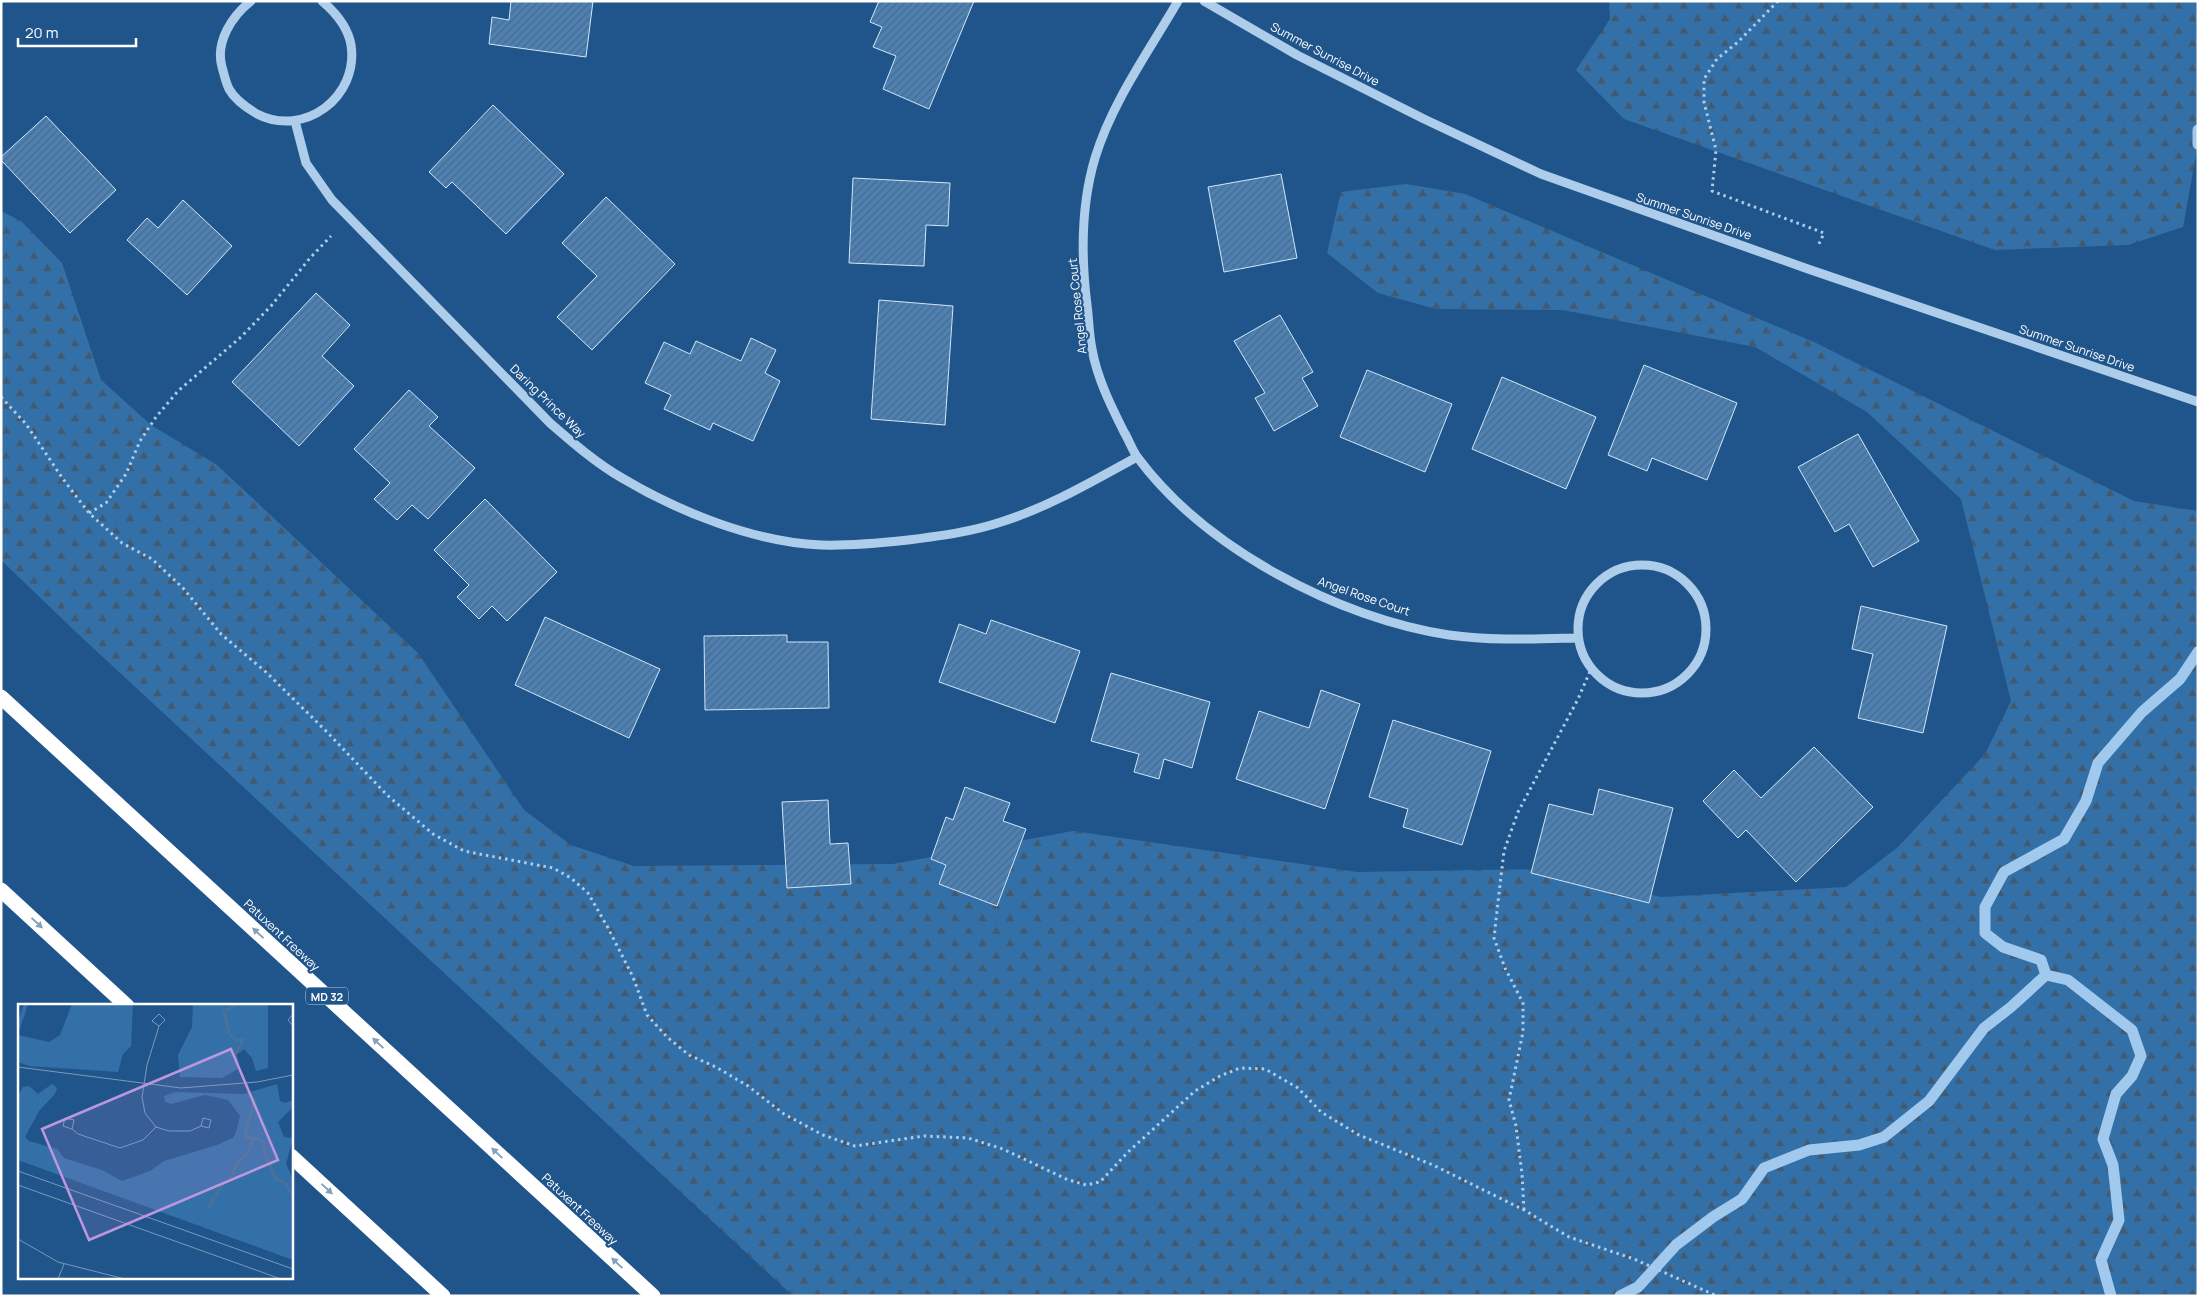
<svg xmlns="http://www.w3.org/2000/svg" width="2199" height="1297" font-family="Manrope,sans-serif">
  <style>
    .forest { fill: url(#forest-firs) }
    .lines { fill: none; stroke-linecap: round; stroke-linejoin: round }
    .stream { stroke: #a1c9ed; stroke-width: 11 }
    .building { fill: url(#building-hatch); stroke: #d2e6f8 }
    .path { stroke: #adcdeb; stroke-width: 3; stroke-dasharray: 2.5 4; stroke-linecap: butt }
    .minor { stroke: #adcdeb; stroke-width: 9 }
    .highway { stroke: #fff; stroke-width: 15 }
    .oneway { fill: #84a2bf }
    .labels { text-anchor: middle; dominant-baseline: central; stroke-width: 4.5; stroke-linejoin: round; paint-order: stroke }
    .shield { fill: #20558b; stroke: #bcccdc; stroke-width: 1 }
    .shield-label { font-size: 11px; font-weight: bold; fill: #fff }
    .street-label { font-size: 12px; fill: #fff; stroke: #20558b }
    .inset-river { fill: none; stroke: #4c7197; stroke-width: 2.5 }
    .inset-road { fill: none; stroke: #7999b9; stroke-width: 1 }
    .view { fill: #bd96df; fill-opacity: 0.15; stroke: #bd96df; stroke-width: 2.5 }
    .inset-edge { fill: none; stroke: #fff; stroke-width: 2.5 }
  </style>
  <defs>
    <pattern id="forest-firs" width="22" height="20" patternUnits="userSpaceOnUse" patternTransform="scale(1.25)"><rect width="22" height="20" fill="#3470a8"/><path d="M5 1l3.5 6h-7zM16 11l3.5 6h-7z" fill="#425a71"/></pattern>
    <pattern id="building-hatch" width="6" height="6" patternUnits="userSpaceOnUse" patternTransform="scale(1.25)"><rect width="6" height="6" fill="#4d81b4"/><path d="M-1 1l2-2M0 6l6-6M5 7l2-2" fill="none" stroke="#4d6985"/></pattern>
  </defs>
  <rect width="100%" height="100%" fill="#20558b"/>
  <g class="forest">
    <path d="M1609,1h589v143l-15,83 -55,18 -133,5 -371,-131 -48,-49 34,-51z"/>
    <path d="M1406,184l59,10 351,149 318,158 64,10v785h-1405l-716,-663 -76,-73v-349l20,10 41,42 39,117 50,45 66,40 201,188 106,157 47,35 63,21 259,-2 180,-33 284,41 183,-3 121,28 185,-10 52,-40 87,-93 26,-53 -50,-202 -94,-87 -112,-65 -192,-37 -127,-1 -58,-16 -51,-40 14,-61z"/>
  </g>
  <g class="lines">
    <g class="stream">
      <path d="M2198,130v14"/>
      <path d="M2046,975l22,5 64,50 9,26 -9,20 -16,18 -13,45 10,26 6,55 -18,40 10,36"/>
      <path d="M1620,1296l18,-9 38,-42 37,-28 29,-18 22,-31 45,-18 50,-5 25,-8 45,-36 55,-73 27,-21 35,-32 -5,-15 -38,-13 -18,-14v-26l19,-35 60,-33 22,-38 12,-38 44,-51 38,-33 18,-27"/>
    </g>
  </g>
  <g class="building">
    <path d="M511,1h82l-7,56 -97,-13 3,-27 17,3z"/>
    <path d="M879,1h95l-45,108 -46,-20 13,-33 -23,-9 9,-20 -12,-5z"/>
    <path d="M493,105l71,69 -58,60 -54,-52 -6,6 -17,-16z"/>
    <path d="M46,116l70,74 -46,43 -69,-73v-3z"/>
    <path d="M1281,174l16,84 -73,14 -16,-85z"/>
    <path d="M853,178l97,5 -2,43 -22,-1 -2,41 -75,-3z"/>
    <path d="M606,197l69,67 -83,86 -35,-33 40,-41 -35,-33z"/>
    <path d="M183,200l49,46 -45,49 -60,-55 20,-22 11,10z"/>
    <path d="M316,293l34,32 -28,31 32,30 -55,60 -67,-64z"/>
    <path d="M879,300l74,6 -8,119 -74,-6z"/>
    <path d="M1280,315l33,57 -11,6 16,28 -44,25 -19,-33 10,-5 -31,-52z"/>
    <path d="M751,338l25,12 -11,23 15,8 -27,60 -40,-18 -3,7 -46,-21 7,-14 -26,-12 19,-41 26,12 6,-13 45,20z"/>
    <path d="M1644,365l93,38 -30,77 -55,-22 -5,13 -39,-16z"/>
    <path d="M1367,370l85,34 -27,68 -85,-35z"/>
    <path d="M1502,377l94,40 -30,72 -94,-40z"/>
    <path d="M409,390l29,27 -9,9 46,42 -47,51 -16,-14 -15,15 -23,-21 16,-16 -36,-34z"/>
    <path d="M1858,434l61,107 -46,26 -24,-43 -14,8 -37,-65z"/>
    <path d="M485,499l72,73 -50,49 -15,-15 -13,13 -22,-22 12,-12 -35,-35z"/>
    <path d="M1861,606l86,20 -24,107 -65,-15 15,-64 -21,-5z"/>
    <path d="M545,617l115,52 -31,69 -114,-53z"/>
    <path d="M991,620l89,31 -25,72 -116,-41 20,-58 27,10z"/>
    <path d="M787,635v7h41l1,66 -124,2 -1,-74z"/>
    <path d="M1111,673l99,29 -18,66 -28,-9 -5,20 -25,-7 5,-18 -48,-13z"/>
    <path d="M1321,690l39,14 -35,105 -89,-30 23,-68 50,17z"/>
    <path d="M1393,720l98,31 -29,94 -59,-18 5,-18 -39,-12z"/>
    <path d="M1814,747l59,60 -77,75 -50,-52 -8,8 -35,-37 31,-31 27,28z"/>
    <path d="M965,787l45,16 -7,18 23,8 -29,77 -58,-22 7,-19 -15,-6 15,-42 7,3z"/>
    <path d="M1599,789l74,19 -24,95 -118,-30 18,-69 44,11z"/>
    <path d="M828,800l2,44 18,-1 3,41 -64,4 -5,-86z"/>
  </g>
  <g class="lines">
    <g class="path">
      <path d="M1778,1l-40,41 -21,17 -13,20v23l12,48 -4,41 112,42 -6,13"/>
      <path d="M1,397l25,27 37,55 26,34 33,30 30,16 31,29 38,46 46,39 61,60 59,62 46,39 31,17 89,17 18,10 17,15 19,33 26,51 14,38 20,22 22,18 27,12 32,19 36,28 39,21 32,11 69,-10 44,2 35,11 63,30 20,6 14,-3 28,-30 67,-61 25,-15 20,-8 25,1 33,19 23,24 38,23 74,30 91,45 45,27 65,22 83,37"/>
      <path d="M89,513l17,-10 20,-29 14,-33 16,-24 22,-26 63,-54 30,-31 39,-48 21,-22"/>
      <path d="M1524,1210l-2,-36 -6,-48 -7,-26 14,-68v-29l-18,-35 -11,-30 4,-36 6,-51 14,-39 60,-113 13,-30"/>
    </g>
    <g class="minor">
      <path d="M251,1c-19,15 -36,41 -29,66 2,7 4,16 7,22 6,11 18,19 28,25 47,24 102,-17 94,-69 -3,-18 -16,-33 -29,-44"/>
      <path d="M1178,1c-29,50 -66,101 -83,157 -14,47 -14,99 -8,147 2,15 2,30 5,44 5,29 19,57 32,83 5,8 8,18 14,26 68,91 200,160 311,177 42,6 86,4 128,3"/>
      <path d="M1204,1l93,54 127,64 117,55 267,95 390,133"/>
      <path d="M295,121l11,42 26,37 218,223c23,20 46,40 72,55 57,34 132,64 199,67 29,1 59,-2 87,-5 31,-4 63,-8 93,-18 48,-15 92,-41 136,-65"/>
      <circle cx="1642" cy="629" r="64"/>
    </g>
    <g class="highway">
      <path d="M1,697l652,599"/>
      <path d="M1,890l126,116"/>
      <path d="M291,1156l152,140"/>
    </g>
  </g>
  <defs><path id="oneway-solid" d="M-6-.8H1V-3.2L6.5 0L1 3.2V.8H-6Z" transform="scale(1.25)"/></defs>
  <g class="oneway">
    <use href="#oneway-solid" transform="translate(37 923) rotate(43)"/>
    <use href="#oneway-solid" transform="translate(258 933) rotate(-137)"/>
    <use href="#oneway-solid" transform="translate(378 1043) rotate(-137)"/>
    <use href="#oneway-solid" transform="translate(497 1153) rotate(-137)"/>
    <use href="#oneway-solid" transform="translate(327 1189) rotate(43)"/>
    <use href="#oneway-solid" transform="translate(617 1263) rotate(-137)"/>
  </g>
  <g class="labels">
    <rect class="shield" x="306" y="987.5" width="42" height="17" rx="4"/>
    <g class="shield-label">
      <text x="327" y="996">MD 32</text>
    </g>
    <g class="street-label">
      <text transform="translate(1325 54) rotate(28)">Summer Sunrise Drive</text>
      <text transform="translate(1694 216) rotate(19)">Summer Sunrise Drive</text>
      <text transform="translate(1077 306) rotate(-96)">Angel Rose Court</text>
      <text transform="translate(2077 348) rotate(19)">Summer Sunrise Drive</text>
      <text transform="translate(548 401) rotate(44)">Daring Prince Way</text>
      <text transform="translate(1364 596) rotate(19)">Angel Rose Court</text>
      <text transform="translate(282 935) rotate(43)">Patuxent Freeway</text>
      <text transform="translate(580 1209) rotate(43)">Patuxent Freeway</text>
    </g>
  </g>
  <g transform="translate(18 1004)">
    <rect width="275" height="275" fill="#20558b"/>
    <path d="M6,0h4l-10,31 31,7 11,-7 12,-31h61l-2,42 -8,8 -5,18 -89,-6 -11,-4v-41zM175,0h75v64l-12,3 -4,-13 -8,-9 -9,7 3,13 -16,9 -42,-1 -2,-22 14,-28zM34,80l5,4 -2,6 -16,17 -14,26 4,4 28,8 7,9 38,12 20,11 28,-10 14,-10 53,-16 16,-7 3,-6 4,-16 -12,-16 -23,-5 -34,9 -6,-2 -1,-6 11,-4 69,2 33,-10 3,17 5,2 8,-3v7l-15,15 6,15 9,1 -7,26 7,15v81l-275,-100v-64l5,-9 6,-1 9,8z" fill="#3470a8"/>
    <path class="inset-river" d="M220,0l-14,7 5,22 6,7h8l-8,15 3,9M236,134l10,4v8l11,28 11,6 7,12M190,204l13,-22 9,-6 6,-15 12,-12 5,-15 -7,-1v-6l9,-33"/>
    <path class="inset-road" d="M275,10l-5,6 5,6M141,22l-7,-5 7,-7 6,6 -6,6 -12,39 -5,32 3,16 11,14 13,4h21l11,-5 2,-8 8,2 -2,8 -8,-2M0,63l163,21 76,-6 36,-7M54,125l-9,-3 2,-8 9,2 -2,9 6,5 42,14 23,-8 13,-13M0,167l275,98M0,181l263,94M0,235l40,23 67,17M40,275l6,-15"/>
    <path class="view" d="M213,45l47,111 -189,80 -47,-111z"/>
    <rect width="275" height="275" class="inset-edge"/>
  </g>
  <rect width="2199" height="1297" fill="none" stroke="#ffffff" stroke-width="5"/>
  <path d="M18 38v8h118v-8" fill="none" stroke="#ffffff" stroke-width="2.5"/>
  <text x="25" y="38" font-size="15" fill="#ffffff" stroke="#20558b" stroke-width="4" paint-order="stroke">20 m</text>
</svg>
